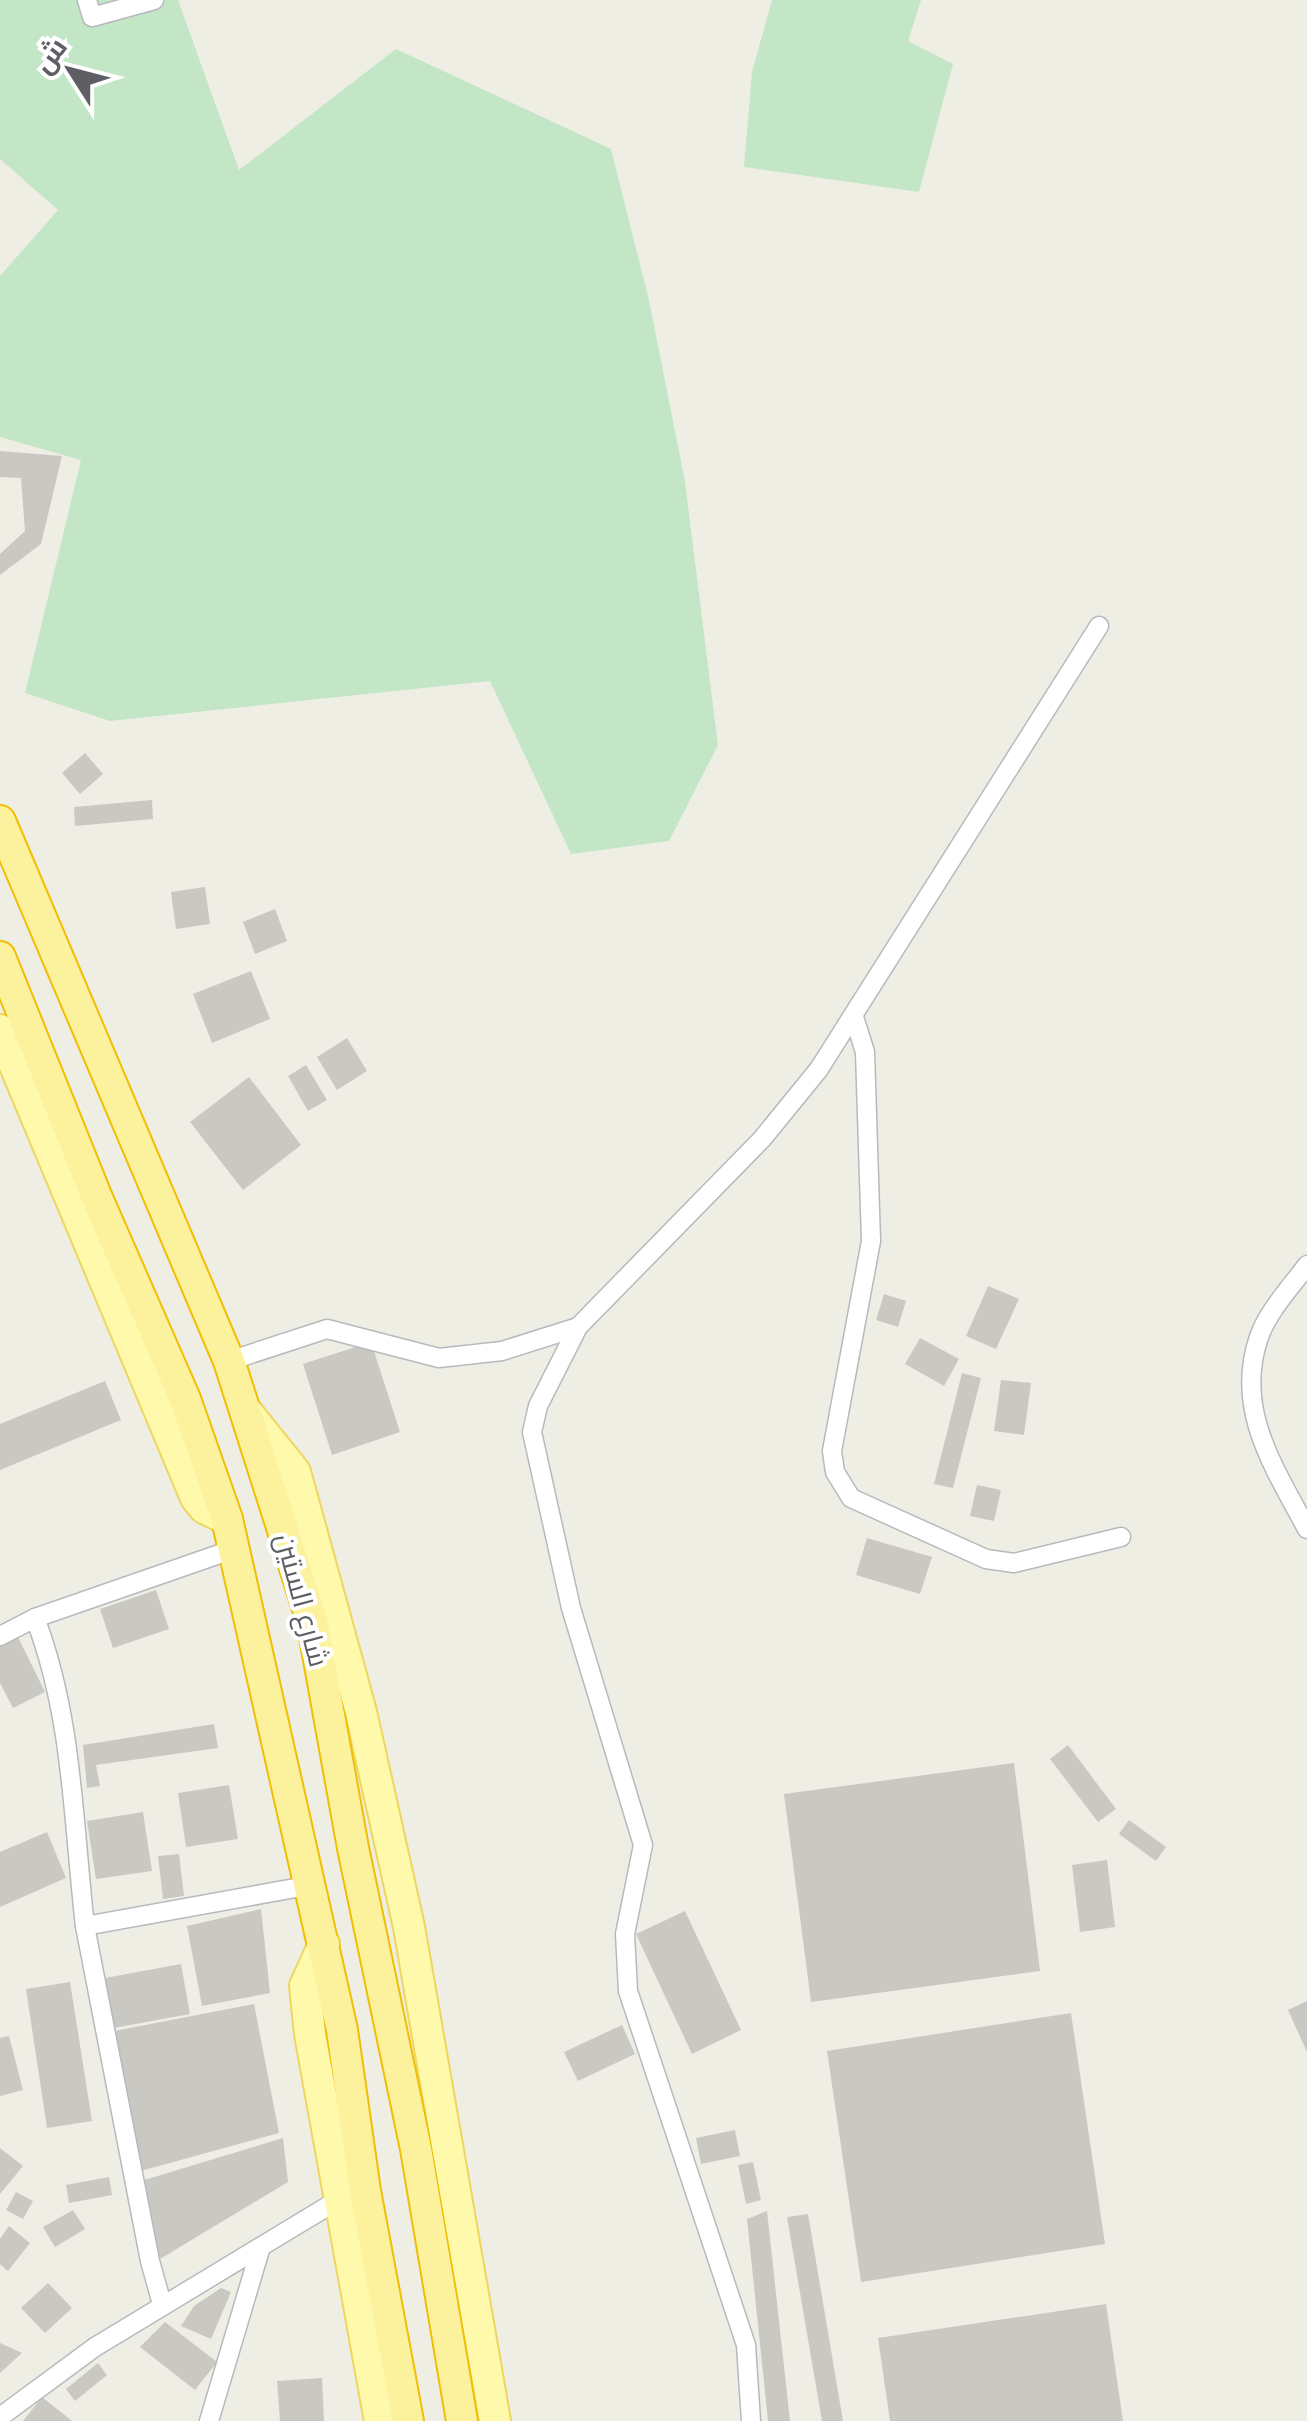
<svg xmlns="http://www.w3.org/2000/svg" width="1307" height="2421" font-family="Raleway,Cairo,sans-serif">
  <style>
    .green { fill: #c2e6c6 }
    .building { fill: #cac8c2 }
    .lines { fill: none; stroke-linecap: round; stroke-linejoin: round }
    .minor-casing { stroke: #b7b9be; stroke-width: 21 }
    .primary-casing { stroke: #efd65e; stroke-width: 34 }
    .trunk-casing { stroke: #f0bf04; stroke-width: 34 }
    .minor { stroke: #fff; stroke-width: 18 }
    .primary { stroke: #fef9ab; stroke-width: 30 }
    .trunk { stroke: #fcf29e; stroke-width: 30 }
    .labels { text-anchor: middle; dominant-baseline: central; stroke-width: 8; stroke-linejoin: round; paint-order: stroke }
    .street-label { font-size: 28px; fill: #5d5f65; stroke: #fff }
  </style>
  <rect width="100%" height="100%" fill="#efeee5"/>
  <g class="green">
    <path d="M0,0h178l61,170 157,-121 215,100 38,151 36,182 33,263 -49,96 -98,13 -81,-173 -380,40 -85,-28 56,-233 -81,-23v-161l58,-66 -58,-51z"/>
    <path d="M772,0h149l-13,41 45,23 -34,128 -175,-25 8,-95z"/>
  </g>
  <g class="building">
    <path d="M0,451l62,5 -21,88 -41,31v-21l25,-23 -4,-53 -21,-1z"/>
    <path d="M85,753l18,21 -23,20 -18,-21z"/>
    <path d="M152,800l1,19 -78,7 -1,-19z"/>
    <path d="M205,887l5,37 -34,5 -5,-37z"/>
    <path d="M275,909l12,32 -32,13 -12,-32z"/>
    <path d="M251,971l19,48 -58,24 -19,-49z"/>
    <path d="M347,1038l20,33 -30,19 -20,-33z"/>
    <path d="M306,1065l21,35 -19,11 -20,-35z"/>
    <path d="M249,1077l52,68 -58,45 -53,-68z"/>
    <path d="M988,1286l31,13 -23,50 -30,-13z"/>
    <path d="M884,1294l22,7 -8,26 -22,-7z"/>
    <path d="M920,1338l39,21 -15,27 -39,-22z"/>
    <path d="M371,1342l29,90 -68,23 -29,-91z"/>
    <path d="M962,1373l19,5 -28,110 -19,-4z"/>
    <path d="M1001,1380l30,3 -7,52 -30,-4z"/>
    <path d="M105,1381l16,39 -121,50v-46z"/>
    <path d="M977,1485l24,5 -7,31 -24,-5z"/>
    <path d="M867,1538l65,19 -12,37 -64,-19z"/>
    <path d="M156,1590l13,39 -56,19 -13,-39z"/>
    <path d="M17,1635l28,57 -32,16 -13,-25v-39z"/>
    <path d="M214,1724l4,24 -122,17 4,21 -13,2 -4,-43z"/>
    <path d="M1068,1745l48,64 -18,13 -48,-63z"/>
    <path d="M1014,1763l26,208 -229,31 -27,-208z"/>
    <path d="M229,1785l9,54 -52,8 -8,-54z"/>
    <path d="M143,1812l9,59 -56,8 -9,-58z"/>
    <path d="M1129,1820l37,27 -10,14 -37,-27z"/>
    <path d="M47,1832l19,46 -66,29v-55z"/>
    <path d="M179,1854l5,42 -21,3 -5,-43z"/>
    <path d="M1107,1860l8,67 -35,5 -8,-67z"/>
    <path d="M261,1909l9,84 -68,13 -15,-80z"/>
    <path d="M685,1911l56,119 -49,24 -56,-120z"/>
    <path d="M181,1964l9,50 -76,14 -9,-50z"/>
    <path d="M70,1982l22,139 -45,7 -21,-139z"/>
    <path d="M1307,2001v51l-19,-42z"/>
    <path d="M254,2004l25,129 -142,39 -23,-141z"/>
    <path d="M1071,2013l34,231 -244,38 -34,-231z"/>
    <path d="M622,2025l13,29 -57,27 -14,-29z"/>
    <path d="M9,2036l14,54 -23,6v-58z"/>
    <path d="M735,2130l5,26 -39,8 -5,-26z"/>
    <path d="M283,2138l5,44 -128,77 -7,-8 -12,-70z"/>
    <path d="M0,2148l23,18 -23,28z"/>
    <path d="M753,2162l8,38 -15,4 -8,-39z"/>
    <path d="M109,2177l3,18 -43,8 -3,-18z"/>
    <path d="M16,2192l17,9 -10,18 -17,-9z"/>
    <path d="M73,2210l12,19 -30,18 -12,-20z"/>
    <path d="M767,2211l23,210h-22l-21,-202z"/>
    <path d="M808,2214l35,207h-21l-35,-204z"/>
    <path d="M9,2226l21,17 -22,28 -8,-7v-25z"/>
    <path d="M48,2283l24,25 -27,25 -24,-25z"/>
    <path d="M221,2288l10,4 -20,47 -30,-13 13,-20z"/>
    <path d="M1106,2304l17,117h-233l-12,-83z"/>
    <path d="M165,2322l52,40 -22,28 -55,-43z"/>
    <path d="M0,2343l22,10 -22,20z"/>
    <path d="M98,2363l9,12 -32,26 -9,-12z"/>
    <path d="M322,2378l2,43h-44l-3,-40z"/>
    <path d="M42,2397l30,24h-49z"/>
  </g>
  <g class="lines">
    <g class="minor-casing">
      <g id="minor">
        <path d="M87,0l5,17 62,-17"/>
        <path d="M854,1017l11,35 6,189 -39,210 3,21 16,26 135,61 28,4 107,-26"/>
        <path d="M1307,1265c-16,22 -39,46 -48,72 -25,72 15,130 48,192"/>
        <path d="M229,1361l98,-32 112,29 63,-7 76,-24"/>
        <path d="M35,1618c38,99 38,204 50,308"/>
        <path d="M0,1636l35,-18 199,-69"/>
        <path d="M162,2304l-12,-43 -65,-335 227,-41"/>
        <path d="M0,2417l95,-70 243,-147"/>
        <path d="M209,2421l51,-171"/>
        <path d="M751,2421l-5,-76 -118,-354 -3,-57 18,-89 -72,-237 -39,-176 6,-26 40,-79 184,-188 57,-70 280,-443"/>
      </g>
    </g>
    <g class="primary-casing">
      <g id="primary">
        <path d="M0,1030l196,468 8,10 23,11"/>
        <path d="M246,1411l49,61 66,240 48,215 86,494"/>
        <path d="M324,1944l-19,42 5,48 70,387"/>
      </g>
    </g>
    <g class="trunk-casing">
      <g id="trunk">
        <path d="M0,821l229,540 83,260 41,227 63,301 46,272"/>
        <path d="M0,957l97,241 88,201 42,120 115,511 23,161 43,230"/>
      </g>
    </g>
    <use href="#minor" class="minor"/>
    <use href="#primary" class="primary"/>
    <use href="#trunk" class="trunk"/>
  </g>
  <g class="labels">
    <g class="street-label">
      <text transform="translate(302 1600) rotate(75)">شارع الستين</text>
    </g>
  </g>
  <g transform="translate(70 70) rotate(306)" stroke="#ffffff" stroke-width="8" paint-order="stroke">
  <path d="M0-8L18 38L0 25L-18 38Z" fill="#5d5f65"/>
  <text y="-15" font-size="28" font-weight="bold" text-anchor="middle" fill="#5d5f65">ش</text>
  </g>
</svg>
